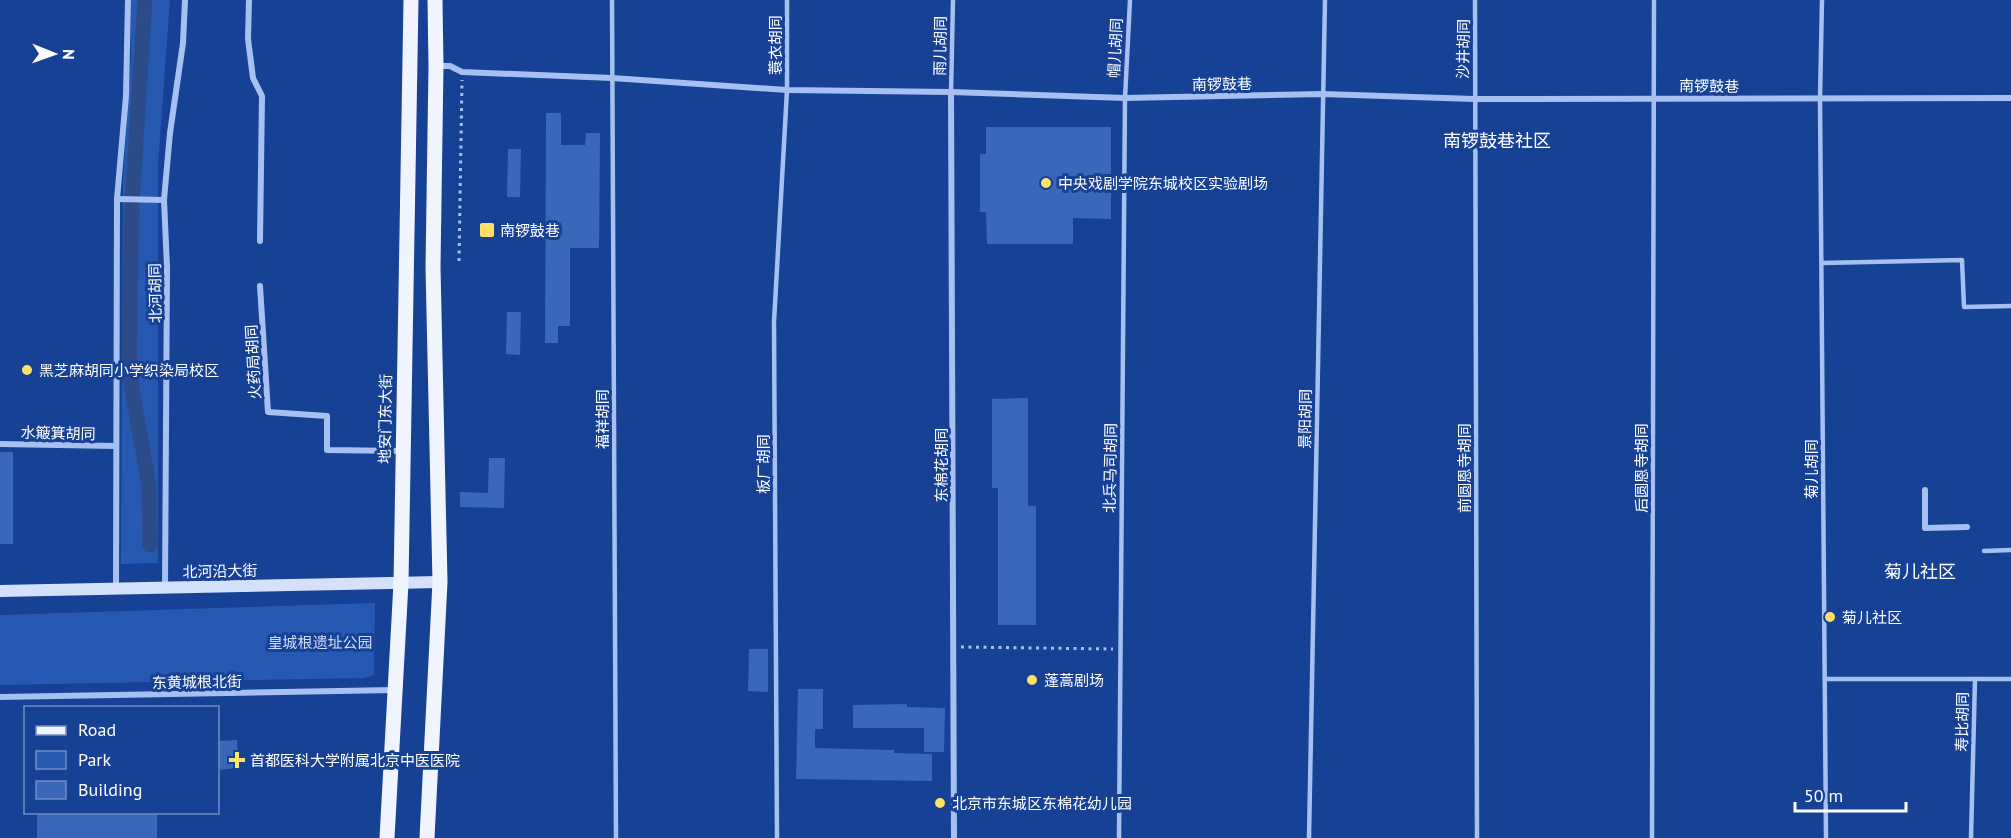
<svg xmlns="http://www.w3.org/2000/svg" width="2011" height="838" font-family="'PT Sans','Noto Sans SC',sans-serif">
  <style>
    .green { fill: #2859b2 }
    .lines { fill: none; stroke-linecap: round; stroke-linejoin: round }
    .canal { stroke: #2c4b89; stroke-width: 15 }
    .building { fill: #3a67ba }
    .path { stroke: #a6c0f1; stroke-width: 3; stroke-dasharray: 3 4.5; stroke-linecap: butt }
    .lane { stroke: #a6c0f1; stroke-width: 4.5 }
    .street { stroke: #a6c0f1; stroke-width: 6 }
    .secondary { stroke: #d4e1fc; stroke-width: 12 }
    .primary { stroke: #f0f4ff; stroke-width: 15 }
    .poi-dot { fill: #ffe166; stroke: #164194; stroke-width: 2 }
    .labels { text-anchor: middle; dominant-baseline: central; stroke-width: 6; stroke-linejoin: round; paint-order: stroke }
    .street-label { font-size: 15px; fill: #fff; stroke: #164194 }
    .poi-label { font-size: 15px; fill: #fff; stroke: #164194; text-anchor: start }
    .park-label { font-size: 15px; fill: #cddefc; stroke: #164194 }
    .quarter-label { font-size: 18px; fill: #fff; stroke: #164194 }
  </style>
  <rect width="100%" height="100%" fill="#164194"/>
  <g class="green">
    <path d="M131,0h39l-12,164v399l-37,1 2,-383 8,-123z"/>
    <path d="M375,603l-1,72 -10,3 -364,7v-70z"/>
  </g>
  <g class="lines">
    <path class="canal" d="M145,0l-13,203 -3,169 20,114 1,59"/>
  </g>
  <g class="building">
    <path d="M546,113h15v32h24l1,-12h14l-1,115h-29v78h-12v17h-13z"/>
    <path d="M986,127h125v92l-38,-1v26h-86l-1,-32h-6v-58h6z"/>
    <path d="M508,149h13l-1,48h-13z"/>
    <path d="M507,312h14l-1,43 -14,-1z"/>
    <path d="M1028,398v108h8v119h-38v-137h-6v-89z"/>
    <rect x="0" y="452" width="13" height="92"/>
    <path d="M489,458h16l-1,50 -44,-1v-15l28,1z"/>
    <path d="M749,649h19v43l-20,-1z"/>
    <path d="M798,689h25v40h-8v19l79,2v3l38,1v27l-136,-2z"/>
    <path d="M907,704v3l38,1 -1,44h-20v-24h-71v-23z"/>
    <path d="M237,740l2,28 -21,2v-29z"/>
    <rect x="37" y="813" width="120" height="25"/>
  </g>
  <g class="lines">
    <g class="path">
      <path d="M459,261l3,-181"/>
      <path d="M961,647l152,2"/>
    </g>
    <g class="lane">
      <path d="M612,0l4,838"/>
      <path d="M1475,0l2,838"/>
      <path d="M1822,0l-2,99 6,739"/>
      <path d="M951,92l2,-92"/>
      <path d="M1822,263l140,-3 2,47 47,-1"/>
      <path d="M1984,551l27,-1"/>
      <path d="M1825,679h150"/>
      <path d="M777,838l-3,-516 13,-232v-90"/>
      <path d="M1119,838l6,-740 5,-98"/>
      <path d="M1309,838l16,-838"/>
      <path d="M1652,838l2,-838"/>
      <path d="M1971,838l4,-159h36"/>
    </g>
    <g class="street">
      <path d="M249,0l-1,39 5,39 9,18 -2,145"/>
      <path d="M437,66h13l12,6 150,6 175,12 164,2 174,6 198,-4 151,5 537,-1"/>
      <path d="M951,92l3,746"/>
      <path d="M117,199l47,1"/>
      <path d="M260,286l8,126 59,4v34l74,1"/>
      <path d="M0,444l116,2"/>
      <path d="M1925,490v38l42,-1"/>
      <path d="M165,588l2,-321 -3,-67 6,-67 13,-90 2,-43"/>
      <path d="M116,589l1,-390 9,-103 2,-96"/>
      <path d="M0,697l394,-7"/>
    </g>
    <path class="secondary" d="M0,591l440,-9"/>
    <g class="primary">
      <path d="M387,838l14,-255 10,-583"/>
      <path d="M427,838l13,-256 -7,-315 3,-201 -1,-66"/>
    </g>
  </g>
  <g class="poi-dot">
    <circle cx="1046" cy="183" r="6"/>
    <rect x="479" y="222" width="16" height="16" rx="3"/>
    <circle cx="27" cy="370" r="6"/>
    <circle cx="1830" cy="617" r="6"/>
    <circle cx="1032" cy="680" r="6"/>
    <path d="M234 751h6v6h6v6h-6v6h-6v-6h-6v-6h6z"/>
    <circle cx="940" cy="803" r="6"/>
  </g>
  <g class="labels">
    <g class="street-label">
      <text transform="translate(775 45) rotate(-90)">蓑衣胡同</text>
      <text transform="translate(940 46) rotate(-89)">雨儿胡同</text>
      <text transform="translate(1115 48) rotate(-87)">帽儿胡同</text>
      <text transform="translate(1463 49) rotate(-89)">沙井胡同</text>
      <text transform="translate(1222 84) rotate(-1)">南锣鼓巷</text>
      <text transform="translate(1709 86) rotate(1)">南锣鼓巷</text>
      <text transform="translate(155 293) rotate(-91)">北河胡同</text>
      <text transform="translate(253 362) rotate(-93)">火药局胡同</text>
      <text transform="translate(385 419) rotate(-89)">地安门东大街</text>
      <text transform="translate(602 419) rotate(-90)">福祥胡同</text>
      <text transform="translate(1305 419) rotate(-89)">景阳胡同</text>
      <text transform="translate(58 433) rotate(1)">水簸箕胡同</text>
      <text transform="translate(763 464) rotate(-90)">板厂胡同</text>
      <text transform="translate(941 465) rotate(-90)">东棉花胡同</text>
      <text transform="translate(1110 468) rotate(-89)">北兵马司胡同</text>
      <text transform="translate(1464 468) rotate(-90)">前圆恩寺胡同</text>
      <text transform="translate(1641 468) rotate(-90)">后圆恩寺胡同</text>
      <text transform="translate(1811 469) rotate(-90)">菊儿胡同</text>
      <text transform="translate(220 571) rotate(-1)">北河沿大街</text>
      <text transform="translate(197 682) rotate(-1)">东黄城根北街</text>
      <text transform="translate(1962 722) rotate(-89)">寿比胡同</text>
    </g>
    <g class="poi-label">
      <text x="1058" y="183">中央戏剧学院东城校区实验剧场</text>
      <text x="500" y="230">南锣鼓巷</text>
      <text x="39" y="370">黑芝麻胡同小学织染局校区</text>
      <text x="1842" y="617">菊儿社区</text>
      <text x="1044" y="680">蓬蒿剧场</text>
      <text x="250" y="760">首都医科大学附属北京中医医院</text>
      <text x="952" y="803">北京市东城区东棉花幼儿园</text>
    </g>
    <g class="park-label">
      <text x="320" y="642">皇城根遗址公园</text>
    </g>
    <g class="quarter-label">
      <text x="1497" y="140">南锣鼓巷社区</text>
      <text x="1920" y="571">菊儿社区</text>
    </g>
  </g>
  <rect x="24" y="706" width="195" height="108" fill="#164194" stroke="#738dbf" stroke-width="1.5"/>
  <rect x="36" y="726" width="30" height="9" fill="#f0f4ff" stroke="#738dbf" stroke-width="1.5"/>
  <text x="78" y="736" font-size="18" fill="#ffffff">Road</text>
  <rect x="36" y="751" width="30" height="18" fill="#2859b2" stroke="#738dbf" stroke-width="1.5"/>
  <text x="78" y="766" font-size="18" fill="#ffffff">Park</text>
  <rect x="36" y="781" width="30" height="18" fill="#3a67ba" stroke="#738dbf" stroke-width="1.5"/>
  <text x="78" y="796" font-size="18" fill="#ffffff">Building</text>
  <g transform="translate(54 54) rotate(91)" stroke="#164194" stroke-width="4.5" paint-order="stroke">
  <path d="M0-4.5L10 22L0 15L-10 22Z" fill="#ffffff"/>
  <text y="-9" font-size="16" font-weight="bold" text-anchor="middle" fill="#ffffff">N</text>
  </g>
  <path d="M1795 802v9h111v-9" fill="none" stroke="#ffffff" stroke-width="3"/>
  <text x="1804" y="802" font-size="18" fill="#ffffff" stroke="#164194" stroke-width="4.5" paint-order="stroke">50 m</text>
</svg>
